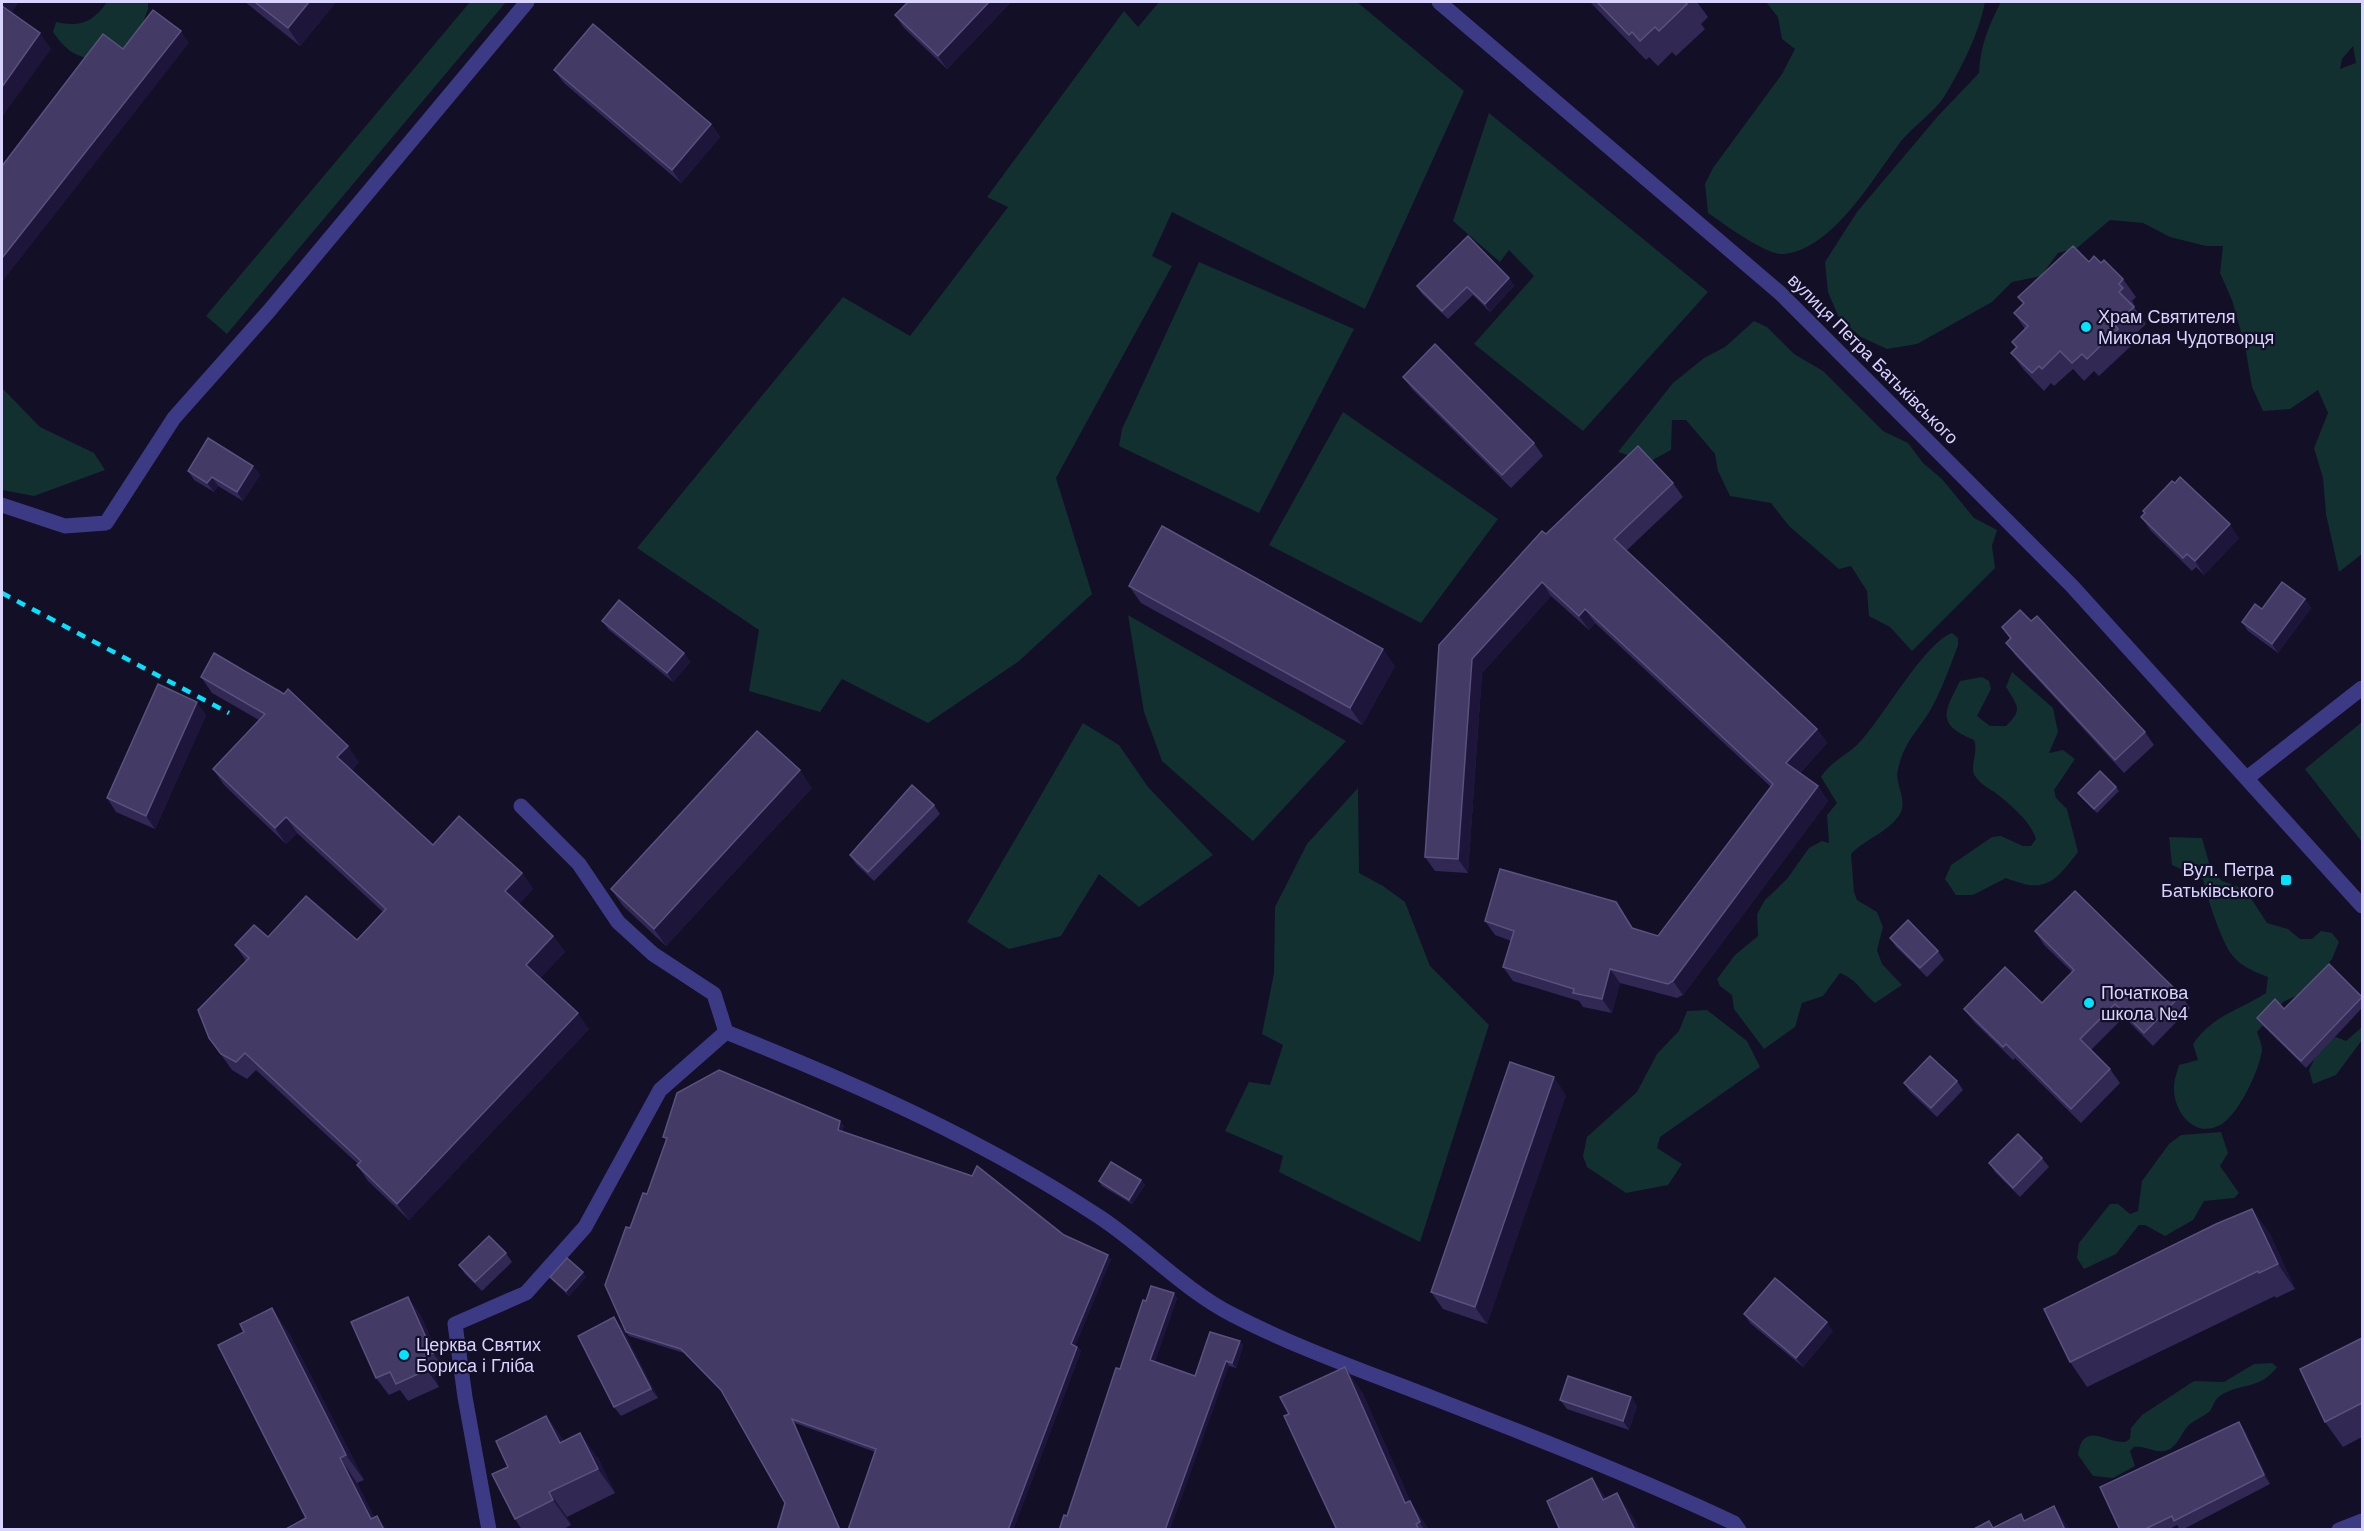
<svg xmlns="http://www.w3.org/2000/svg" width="2364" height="1531" font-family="Helvetica,sans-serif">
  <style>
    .green { fill: #12302f; fill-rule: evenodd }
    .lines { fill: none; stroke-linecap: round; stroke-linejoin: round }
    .minor { stroke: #3d3a85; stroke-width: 15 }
    .rail { stroke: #00e5ff; stroke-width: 4.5; stroke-dasharray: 9 8; stroke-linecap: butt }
    .wall { fill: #312854 }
    .shaded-wall { fill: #1d163a }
    .building { fill: #433a66; stroke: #5a527e; stroke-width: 1.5 }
    .poi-dot { fill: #00e5ff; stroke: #130f26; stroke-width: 2 }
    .labels { text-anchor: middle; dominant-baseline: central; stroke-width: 4.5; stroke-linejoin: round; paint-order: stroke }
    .poi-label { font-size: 18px; fill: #d9d4ff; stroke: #130f26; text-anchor: start }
    .street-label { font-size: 18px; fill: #d9d4ff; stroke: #130f26 }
  </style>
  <rect width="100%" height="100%" fill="#130f26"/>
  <g class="green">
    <path d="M107,2h41v7l-13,36c-36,13 -56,25 -82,-13l3,-10c23,5 37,1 51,-20z"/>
    <path d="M470,2h36l-279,332 -21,-18z"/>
    <path d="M1159,2h198l107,89 -99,218 -193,-97 -20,44 20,10 -116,212 36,116 -73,67 -91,62 -86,-44 -22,33 -71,-21 10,-61 -122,-82 206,-251 67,39 98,-129 -21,-10 137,-186 14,16z"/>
    <path d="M1766,2h219c-6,32 -24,67 -41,95 -9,14 -30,29 -42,43 -28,36 -68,109 -118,114 -18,2 -61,-31 -76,-41l-3,-29 8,-16 69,-94 13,-25 -13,-10 -4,-22z"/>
    <path d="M2001,2h361v552l-23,18 -13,-58 -3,-36 -9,-30 14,-35 -10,-23 -28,19 -27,2 -11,-24 -7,-41 -13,-46 -12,-27 3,-27h-17l-36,-9 -27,-14 -33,-3 -33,28 -19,5 -17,23 -29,6 -20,20 -75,42 -30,5 -26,-12 -22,-19 -11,-26 -3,-30 32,-50 81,-96 41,-43c1,-27 10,-48 22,-71zM2353,46l3,17 -16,6 2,-10z"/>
    <path d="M1489,113l219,179 -125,139 -109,-87 60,-68 -25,-26 -9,12 -47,-41z"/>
    <path d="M1199,262l155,67 -95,184 -140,-67 3,-17z"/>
    <path d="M1754,321l13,6 27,27 29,17 60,60 25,12 15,20 19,16 32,39 23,12 -5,16 3,22 -83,83 -22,-24 -21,-11 -2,-25 -16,-25 -12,3 -50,-43 -18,-23 -41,-7 -12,-25 -3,-17 -29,-34h-14l-1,30 -22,12 -31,-10 55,-69 31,-25 21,-11z"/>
    <path d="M2,388l38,39 54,26 11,17 -71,26 -32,-6z"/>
    <path d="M1343,412l155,107 -77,104 -152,-78z"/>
    <path d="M1128,615l218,126 -93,100 -91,-80 -18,-49z"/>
    <path d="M1952,633l6,5v7c-8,22 -16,44 -27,64 -14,24 -26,31 -33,60 -4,15 10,30 2,45 -11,18 -35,25 -49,40l3,38 3,8 20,12 6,15 -6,23 5,14 20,21 -27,18c-15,-12 -16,-22 -35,-30l-17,23 -21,7 -7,24 -31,22 -30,-40 -2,-14 -12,-9 -3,-7 18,-24 23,-19 -1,-22 8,-14 22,-21 22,-31 13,-7 7,2 -2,-28 10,-12 -16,-26c10,-16 25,-21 38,-34 24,-25 65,-100 93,-110z"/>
    <path d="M2012,672l41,36 5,24 -9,21 14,-3 12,9 -21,31 2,8 11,11 11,43c-24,31 -33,42 -72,26l-33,17h-17l-11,-16 6,-14 41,-28 9,-1 22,10h8l5,-7c-5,-17 -25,-34 -39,-45 -7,-5 -17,-10 -22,-18 -6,-9 4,-24 -1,-36 -37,-16 -31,-26 -14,-59l22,-4 7,4 2,8 -14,27 13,10h16c17,-17 12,-19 0,-39z"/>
    <path d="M2362,722v120l-57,-73z"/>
    <path d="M1083,723l36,22 29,42 65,68 -74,52 -40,-33 -38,62 -52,13 -42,-27z"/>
    <path d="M1358,788l1,85 24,13 22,16 25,64 59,59 -69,217 -141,-70 4,-16 -58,-25 24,-49 21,3 13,-40 -21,-11 12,-61 1,-66 32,-63z"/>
    <path d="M2169,837l33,1 9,32 11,11 23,8 22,34 21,6 12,10h12l9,-8 11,2 7,9 -7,17 -14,19 -22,18 -13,6 -26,30c2,6 5,12 5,18 -2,19 -24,66 -42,75 -25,14 -47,-13 -46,-38 0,-7 3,-15 5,-22l19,-5 -5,-16c20,-29 45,-33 73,-51l2,-16c-14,-5 -27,-11 -36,-22 -10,-12 -26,-60 -29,-76l-31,-14z"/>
    <path d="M1707,1010l40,31 13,26 -100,70 -3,11 25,16 -14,21 -42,8 -39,-26 -4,-11 4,-19 50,-45 20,-38 22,-23 8,-20z"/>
    <path d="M2362,1027v13l-26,35 -23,9 -4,-14 13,-26 14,-7 10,4z"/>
    <path d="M2221,1132l7,21 -8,13 19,27 -5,5 -30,3 -11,19 -28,16 -20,-11h-6l-23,29 -32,15 -7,-11 2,-15 31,-39h8l12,10 8,-3 4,-30 27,-37 12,-9z"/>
    <path d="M2272,1363l5,4c-18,24 -37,15 -57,29 -6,4 -6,9 -10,15 -6,6 -17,9 -23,16 -6,7 -8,16 -17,22 -12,7 -23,-4 -36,-2l-4,4 5,15 -22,12 -20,-2 -15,-21c5,-35 27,-12 47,-13l5,-3 1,-11 11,-13 52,-34 30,1 30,-18z"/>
  </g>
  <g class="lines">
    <g class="minor">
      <path d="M1439,2l341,291 292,293 290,320"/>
      <path d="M2,505l63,21 41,-3 68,-105 95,-107 258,-309"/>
      <path d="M2247,778l115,-90"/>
      <path d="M521,806l58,58 39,58 35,32 61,40 12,38"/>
      <path d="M489,1530l-24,-133 -10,-73 71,-31 59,-66 75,-137 66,-58c132,53 256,107 375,186 45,30 83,72 132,97 58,30 122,53 182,76 108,42 215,83 319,132l5,7"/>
      <path d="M2339,1530l23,-9"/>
    </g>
    <path class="rail" d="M2,593l227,120"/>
  </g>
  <g class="wall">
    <path d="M245,2h91l-36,44z"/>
    <path d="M908,2h103l-64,67 -43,-41 -9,-13z"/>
    <path d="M1590,2h107l11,15 -7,7 4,5 -29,27 -4,-4 -14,14 -9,-9 -3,3z"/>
    <path d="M554,70l157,54 9,13 -39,46 -117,-100z"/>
    <path d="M2089,262l34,17 13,18 -4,4 3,5 -1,1 12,17 -19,18 4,4 -32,30 -5,-5 -10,10 -11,-12 -19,17 -3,-3 -7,8 -20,-21 -13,-17 5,-5 -4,-6 13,-13 -11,-16 9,-9 -5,-7z"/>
    <path d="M1509,278l5,8 -24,26 -17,-17 -25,24 -26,-25 -5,-8z"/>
    <path d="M1403,377l131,66 9,13 -32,32 -99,-99z"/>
    <path d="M253,466l7,9 -17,26 -25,-15 -4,6 -20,-12 -6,-9z"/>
    <path d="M1673,483l10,14 -57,54 191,178 10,14 -27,30 18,13 10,15 -145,194 -6,3 -57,-15 -8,30 -29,-6 -4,-6 -66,-20 -10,-14 8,-26 -16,-6 -10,-14 131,-19 17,26 25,8 113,-149 -176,-164 -6,7 -38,-34 -69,77 -14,200 -33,-2 -10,-14 14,-212 107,-111z"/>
    <path d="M2143,511l96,27 -35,37 -8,-8 -4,4 -41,-40 -10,-14 4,-3z"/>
    <path d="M1129,586l266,80 -33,59 -221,-122z"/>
    <path d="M2305,599l6,9 -33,45 -30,-22 -6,-9 20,-13z"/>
    <path d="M602,621l82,32 6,9 -17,20 -64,-52z"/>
    <path d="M2031,621l114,111 9,13 -30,28 -108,-117 -10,-13 4,-4 -8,-12z"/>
    <path d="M201,677l158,85 -7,8 81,75 89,28 11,16 -14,15 34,32 12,16 -25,26 49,51 -180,191 -41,-39 -11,-16 1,-1 -102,-94 -9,9 -15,-9 -23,-32 37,-77 -11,-16 33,-8 89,3 26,-28 -86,-79 -11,11 -62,-59 -11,-16 46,-49 -47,-27z"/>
    <path d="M206,715l-51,114 -39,-17 -9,-14z"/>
    <path d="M2116,787l3,4 -22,22 -16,-16 -3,-4z"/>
    <path d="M812,788l-146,158 -43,-40 -12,-17z"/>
    <path d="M934,805l6,9 -66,67 -18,-17 -6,-9z"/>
    <path d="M2035,931l146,64 9,13 -37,38 -29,-29 -33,33 19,19 10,14 -39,40 -66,-65 -2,2 -39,-38 -10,-13 78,-6 30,-31 -28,-27z"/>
    <path d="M1890,938l48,13 6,9 -17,17 -31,-30z"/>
    <path d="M2329,964l33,34v10l-56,60 -44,-43 -5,-7 27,-9z"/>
    <path d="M1957,1081l6,9 -26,27 -27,-25 -6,-9z"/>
    <path d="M1566,1095l-79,229 -44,-15 -12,-17z"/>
    <path d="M840,1121l4,5 -2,5 222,104 47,24 -36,87 2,1 4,4 -68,179h-165l27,-78 -80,-29 -10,80 -62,-110 -39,-40 -55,-17 -3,-4 4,-104 17,-34 19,-54 -3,-3z"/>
    <path d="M2042,1158l7,9 -29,30 -25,-25 -6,-9z"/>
    <path d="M1141,1180l4,5 -13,19 -30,-18 -3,-5z"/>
    <path d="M2252,1209l18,25 25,55 -19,9 -1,-2 -188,91 -17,-25z"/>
    <path d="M506,1253l6,9 -30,29 -17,-17 -6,-9z"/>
    <path d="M550,1277h36l-17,19 -16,-15z"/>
    <path d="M1177,1298l-22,63 40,15 45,-35 3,5 -7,22 -7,-2 -162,150 53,-147 26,-68z"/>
    <path d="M420,1314l25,56 -11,5 5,12 -31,14 -8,-11 -11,5 -13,-17z"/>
    <path d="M1744,1314l89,17 -30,36 -53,-44z"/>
    <path d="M621,1326l37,72 -37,18 -7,-9z"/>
    <path d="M289,1333l75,147 -7,3 17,34 -68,1z"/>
    <path d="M2362,1338v99l-19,10 -18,-25z"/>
    <path d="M1362,1392l49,111 18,27h-92z"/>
    <path d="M1631,1397l6,9 -8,24 -62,-21 -7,-9z"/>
    <path d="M546,1416l18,25 34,17 17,35 -48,24 4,8 -9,5h-40l-7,-11 -7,-52z"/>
    <path d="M2239,1422l6,9 25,53 -88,46h-2l-3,-5 -9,5h-48z"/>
  </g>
  <g class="shaded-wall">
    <path d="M2,2h17l-11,16 -6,-9z"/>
    <path d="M309,2h27l-36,44 -12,-18z"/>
    <path d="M989,2h22l-64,67 -9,-13z"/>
    <path d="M181,31l8,12 -187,239v-24z"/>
    <path d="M40,33l11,16 -49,68v-30z"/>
    <path d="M711,124l9,13 -39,46 -9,-13z"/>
    <path d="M1509,278l5,8 -24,26 -5,-8z"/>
    <path d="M253,466l7,9 -17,26 -6,-9z"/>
    <path d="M212,477l6,9 -4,6 -7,-9z"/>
    <path d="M2230,524l9,14 -35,37 -9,-14z"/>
    <path d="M1542,582l9,14 -69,77 -14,200 -10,-14 14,-200z"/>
    <path d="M2305,599l6,9 -33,45 -6,-9z"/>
    <path d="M1585,609l10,14 -6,7 -10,-14z"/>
    <path d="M1383,649l12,17 -33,59 -12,-17z"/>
    <path d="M684,653l6,9 -17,20 -6,-9z"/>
    <path d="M197,702l9,13 -51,114 -9,-13z"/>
    <path d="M1817,729l10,14 -31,34 -10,-14z"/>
    <path d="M348,746l11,16 -10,11 -12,-16z"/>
    <path d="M800,770l12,18 -146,158 -12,-17z"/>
    <path d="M1818,786l10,15 -145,194 -10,-14z"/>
    <path d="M286,817l11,16 -11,11 -11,-16z"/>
    <path d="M522,873l11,16 -17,18 -11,-16z"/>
    <path d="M553,936l12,16 -27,29 -12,-16z"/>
    <path d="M1610,969l10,14 -8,30 -10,-14z"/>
    <path d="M578,1013l11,16 -180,191 -12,-16z"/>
    <path d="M1554,1077l12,18 -79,229 -12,-17z"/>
    <path d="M840,1121l4,5 -3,8 -3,-4z"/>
    <path d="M1141,1180l4,5 -13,19 -3,-4z"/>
    <path d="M2252,1209l18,25 25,55 -17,-25z"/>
    <path d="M1108,1255l3,4 -37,90 -3,-5z"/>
    <path d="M583,1272l3,5 -17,19 -3,-5z"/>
    <path d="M1174,1293l3,5 -23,66 -4,-4z"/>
    <path d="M408,1297l12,17 25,56 -12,-17z"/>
    <path d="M272,1308l17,25 75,147 -18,-25z"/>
    <path d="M614,1317l7,9 37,72 -7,-9z"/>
    <path d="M1827,1322l6,9 -30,36 -7,-9z"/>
    <path d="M1240,1341l3,5 -7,22 -4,-5z"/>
    <path d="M1077,1347l4,4 -68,179h-5z"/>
    <path d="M421,1358l13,17 5,12 -12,-17z"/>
    <path d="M1226,1361l3,5 -59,164h-5z"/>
    <path d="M1345,1367l17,25 49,111 18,27h-4l-20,-27z"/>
    <path d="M1631,1397l6,9 -8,24 -6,-9z"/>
    <path d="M546,1416l18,25 -4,2z"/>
    <path d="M792,1419l3,4 46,107h-1z"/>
    <path d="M2239,1422l6,9 25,53 -6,-9z"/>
    <path d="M580,1433l18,25 17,35 -17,-24z"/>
    <path d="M340,1458l17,25 24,47 -10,-11z"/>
    <path d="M1592,1478l18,25 -7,-3z"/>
    <path d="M549,1492l18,25 4,8 -18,-25z"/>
    <path d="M1617,1493l17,25 6,12h-5z"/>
    <path d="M2054,1506l16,24h-5z"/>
    <path d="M377,1516l10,14h-3z"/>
  </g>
  <g class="building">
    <path d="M255,2h54l-21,26z"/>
    <path d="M908,2h81l-51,54 -43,-41z"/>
    <path d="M1597,2h88l2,2 -28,27 -4,-4 -15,14 -8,-9 -3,3z"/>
    <path d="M2,6l38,27 -38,54z"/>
    <path d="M153,10l28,21 -179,227v-92l101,-132 20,15z"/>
    <path d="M593,24l118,100 -39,46 -118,-100z"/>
    <path d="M1468,236l41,42 -24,26 -18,-17 -25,24 -25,-25z"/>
    <path d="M2073,246l16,16 5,-6 7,7 3,-3 19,19 -4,5 4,4 -4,4 15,15 -19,18 3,4 -31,30 -5,-5 -10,9 -12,-12 -18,18 -3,-3 -7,7 -21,-20 6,-6 -5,-5 16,-16 -14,-13 10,-10 -6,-6z"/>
    <path d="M1435,344l99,99 -32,32 -99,-98z"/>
    <path d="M208,438l45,28 -16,26 -25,-15 -5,6 -19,-12z"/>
    <path d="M1638,446l35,37 -59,56 203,190 -31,34 32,23 -145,195 -5,3 -58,-15 -8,30 -29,-6 1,-4 -71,-22 11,-36 -29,-10 15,-52 116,33 16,26 26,8 115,-152 -188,-175 -6,7 -37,-34 -70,77 -14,200 -33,-2 14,-212 103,-114 4,3z"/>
    <path d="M2180,477l50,47 -35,37 -8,-7 -4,4 -42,-41 4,-4 -2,-2 29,-30 3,2z"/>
    <path d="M1162,526l221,123 -33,59 -221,-122z"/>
    <path d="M2282,582l23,17 -33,45 -30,-22 13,-18 7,5z"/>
    <path d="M619,600l65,53 -17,20 -65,-52z"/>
    <path d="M2020,610l11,11 6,-5 108,116 -30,28 -109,-117 5,-5 -9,-11z"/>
    <path d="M214,653l70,41 4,-5 60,57 -11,11 96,88 26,-29 63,57 -17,18 48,45 -27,29 52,48 -181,191 -40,-39 4,-4 -116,-108 -9,9 -15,-8 -12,-16 -11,-28 51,-52 -14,-13 19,-20 14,12 38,-41 51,44 29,-31 -100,-92 -11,11 -62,-59 52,-55 -64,-37z"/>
    <path d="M158,684l39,18 -51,114 -39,-18z"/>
    <path d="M757,731l43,39 -146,159 -43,-40z"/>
    <path d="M2100,771l16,16 -22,22 -16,-16z"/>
    <path d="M912,785l22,20 -66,67 -18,-17z"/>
    <path d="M2075,891l106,104 -37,38 -29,-29 -35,35 30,30 -39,40 -65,-65 -3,3 -39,-38 41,-42 37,36 32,-33 -39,-39z"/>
    <path d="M1908,920l30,31 -18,17 -30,-30z"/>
    <path d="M2329,964l33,33 -61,64 -44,-43 18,-19 9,10z"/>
    <path d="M1930,1056l27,25 -26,27 -27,-25z"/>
    <path d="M1510,1062l44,15 -79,230 -44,-15z"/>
    <path d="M719,1070l121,51 -2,9 134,46 5,-10 87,69 44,20 -37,89 6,3 -69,183h-160l28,-81 -84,-30 48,111h-63l8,-27 -64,-113 -40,-41 -55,-17 -21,-47 21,-58 4,1 13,-35 4,1 20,-56 -4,-1 14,-44z"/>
    <path d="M2018,1134l24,24 -29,30 -24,-25z"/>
    <path d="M1111,1162l30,18 -12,20 -30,-19z"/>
    <path d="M2252,1209l26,55 -19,9 -1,-2 -188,91 -26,-53 172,-85z"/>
    <path d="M489,1236l17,17 -31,29 -16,-17z"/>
    <path d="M567,1258l16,14 -17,19 -16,-14z"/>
    <path d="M1775,1278l52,44 -31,36 -52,-44z"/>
    <path d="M1151,1286l23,7 -24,67 45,16 15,-44 30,9 -8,22 -6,-2 -61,169h-106l5,-15 3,1 49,-148 4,1 23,-69 3,1z"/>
    <path d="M408,1297l25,56 -12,5 6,12 -31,14 -6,-12 -14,6 -25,-56z"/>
    <path d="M272,1308l74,147 -6,3 31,61 6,-3 7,14h-100l22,-12 -88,-173 26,-13 -4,-8z"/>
    <path d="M614,1317l37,72 -37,18 -36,-71z"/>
    <path d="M2362,1338v65l-37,19 -25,-53z"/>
    <path d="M1345,1367l60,136 5,-2 10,21 -4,2 3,6h-82l-53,-114 5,-2 -9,-17z"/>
    <path d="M1568,1376l63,21 -8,24 -63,-21z"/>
    <path d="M546,1416l14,27 20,-10 18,36 -49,23 4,8 -38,19 -23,-45 16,-7 -12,-26z"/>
    <path d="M2239,1422l25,53 -90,46 -2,-5 -29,14h-23l-20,-43z"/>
    <path d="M1592,1478l11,22 14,-7 18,37h-75l-13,-29z"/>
    <path d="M2054,1506l11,24h-93l17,-9 4,7 28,-14 3,7z"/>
  </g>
  <g class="poi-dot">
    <circle cx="2086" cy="327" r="6"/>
    <rect x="2280" y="874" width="12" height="12" rx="3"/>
    <circle cx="2089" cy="1003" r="6"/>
    <circle cx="404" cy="1355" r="6"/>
  </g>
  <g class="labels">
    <g class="poi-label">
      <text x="2098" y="317">Храм Святителя<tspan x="2098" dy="21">Миколая Чудотворця</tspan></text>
      <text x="2274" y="870" text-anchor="end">Вул. Петра<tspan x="2274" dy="21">Батьківського</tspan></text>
      <text x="2101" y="993">Початкова<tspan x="2101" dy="21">школа №4</tspan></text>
      <text x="416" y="1345">Церква Святих<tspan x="416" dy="21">Бориса і Гліба</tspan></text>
    </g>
    <g class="street-label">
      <text transform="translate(1873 359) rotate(45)">вулиця Петра Батьківського</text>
    </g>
  </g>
  <rect width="2364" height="1531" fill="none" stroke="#d9d4ff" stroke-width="6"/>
</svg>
